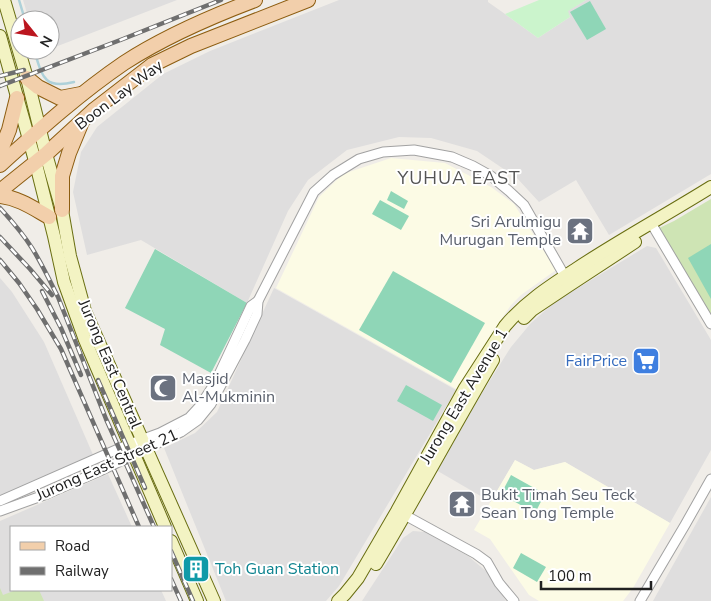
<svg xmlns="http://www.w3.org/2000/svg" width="711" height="601" font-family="'Nunito Sans',sans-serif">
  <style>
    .residential { fill: #dfdede }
    .education { fill: #fcfbe5 }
    .grass { fill: #cee4b4 }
    .park { fill: #cbf4cc }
    .pitch { fill: #8fd6b7 }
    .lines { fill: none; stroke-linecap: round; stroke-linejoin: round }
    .stream { stroke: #aed1d9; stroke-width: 2.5 }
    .street-casing { stroke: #a2a2a2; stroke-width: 11 }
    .secondary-casing { stroke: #696e11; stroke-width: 14 }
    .primary-casing { stroke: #8d5d10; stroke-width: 16 }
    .street { stroke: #fff; stroke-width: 9 }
    .secondary { stroke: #f3f3c3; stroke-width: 12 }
    .primary { stroke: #f2cfab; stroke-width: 14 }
    .rail-casing { stroke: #6f6f6f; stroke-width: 4.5 }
    .rail { stroke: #fff; stroke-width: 2.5; stroke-dasharray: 8; stroke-linecap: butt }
    .labels { text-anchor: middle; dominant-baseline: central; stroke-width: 4; stroke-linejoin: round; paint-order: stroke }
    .street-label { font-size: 16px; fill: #212121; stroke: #fff }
    .worship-label { font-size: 16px; fill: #5b616d; stroke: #fff; text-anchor: start }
    .shop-label { font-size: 16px; fill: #366cbe; stroke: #fff; text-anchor: end }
    .culture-label { font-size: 16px; fill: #0d838f; stroke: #fff; text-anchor: start }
    .neighbourhood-label { font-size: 18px; letter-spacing: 1px; fill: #545454; stroke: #fff }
  </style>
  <rect width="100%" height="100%" fill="#f0ede8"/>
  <g class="residential">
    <path d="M23,0h154l-127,49v-29h-21z"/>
    <path d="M339,0h149v2l17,12 33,24 32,-21 -3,-6 19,-11h125v174l-102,61 -33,-55 -37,22 -22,-24 -40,-27 -46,-13 -32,-1 -52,13 -39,30 -20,31 -41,92 -106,-63 -54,15 -14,-63 8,-40 16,-25 66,-53 47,-23z"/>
    <path d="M647,246l9,2 55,92v110l-41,73 -105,-61 -31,8 -19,-10 -24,42 -55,-32 24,-42 51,-81 20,-24 24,-21z"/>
    <path d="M0,278l12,14 32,50 50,115 -94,41z"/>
    <path d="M274,288l182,102 -117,196 -13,15h-100l-62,-153 31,-15 22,-21z"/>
    <path d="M108,474l24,53h-121v63h150l5,11h-166v-80z"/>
    <path d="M711,497v104h-58z"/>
    <path d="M413,531l12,1 43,24 19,16 19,29h-144l41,-63z"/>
  </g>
  <g class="education">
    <path d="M391,158l54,5 46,24 23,17 42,66 -35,25 -10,10 -19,28 -34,57 -182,-102 43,-91 24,-23z"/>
    <path d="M515,460l19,10 31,-8 105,61 -37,65 -10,13h-84l-10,-6 -39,-56 -16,-9z"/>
  </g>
  <g class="grass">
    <path d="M711,199v121l-56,-90 19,-9z"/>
    <path d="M0,588l3,7 13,-5h23l5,11h-44z"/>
  </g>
  <path class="park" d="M539,0h47l-18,11 2,6 -32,21 -33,-24z"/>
  <g class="pitch">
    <path d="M590,1l16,28 -19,11 -17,-28z"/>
    <path d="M391,191l17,10 -4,8 -17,-9z"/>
    <path d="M380,200l29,16 -8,14 -29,-16z"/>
    <path d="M711,244v55l-23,-41z"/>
    <path d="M155,249l92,54 -36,70 -51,-28 5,-16 -40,-21z"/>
    <path d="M393,271l92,52 -34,60 -92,-53z"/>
    <path d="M406,385l36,20 -9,16 -36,-20z"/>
    <path d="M511,475l34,19 -10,19 -34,-19z"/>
    <path d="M521,553l25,14 -9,15 -24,-14z"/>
  </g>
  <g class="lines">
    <g class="stream">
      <path d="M19,0l6,20"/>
      <path d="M34,50c8,25 9,40 40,32"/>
    </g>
    <g class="street-casing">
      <g id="street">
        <path d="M651,223l60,101"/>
        <path d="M0,501l127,-56 33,-12 29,-15 11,-12 15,-23 36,-77 7,-5"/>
        <path d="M0,511l47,-17 53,-23 81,-39 17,-12 13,-16 34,-64 12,-26 1,-13 56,-109 19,-17 26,-16 24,-7 31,-2 38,7 21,9 18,10 18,15 15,14 43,75"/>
        <path d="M401,513l75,41 11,8 12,21 15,18"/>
        <path d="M640,601l45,-76 26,-46"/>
      </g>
    </g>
    <g class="secondary-casing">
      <g id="secondary">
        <path d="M4,0l23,78 19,76 16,56 8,46 15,55 129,290"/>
        <path d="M0,36l37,132 17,68 10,46 21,58 80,187"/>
        <path d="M524,318l8,-8 36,-24 67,-44"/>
        <path d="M171,541l26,60"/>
        <path d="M376,564c40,-67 77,-136 117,-204"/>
        <path d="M338,601l7,-7 13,-16 39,-67 68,-123 40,-62c20,-24 45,-40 71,-57 44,-29 90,-54 135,-82"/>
      </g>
    </g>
    <g class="primary-casing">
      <g id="primary">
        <path d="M27,78l11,9 22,11 21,-4"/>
        <path d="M0,152l9,-22 8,-32"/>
        <path d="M0,165c40,-36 80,-72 124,-102 40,-26 86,-46 131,-63"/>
        <path d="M0,191l46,-37 49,-45 57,-44 39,-19 117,-46"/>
        <path d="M0,196c19,2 33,12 49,21"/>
        <path d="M62,210v-34l7,-23 12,-29"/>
      </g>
    </g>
    <use href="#street" class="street"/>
    <use href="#secondary" class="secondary"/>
    <use href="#primary" class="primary"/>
    <g class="rail-casing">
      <g id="rail">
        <path d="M0,76l24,-6"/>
        <path d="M0,86l123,-47 98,-39"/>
        <path d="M0,208c11,12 23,26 32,40 10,16 18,33 26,49l48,122 48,108"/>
        <path d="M0,237l30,32 22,26"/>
        <path d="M0,260l19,23 18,26 24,40 78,178"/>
        <path d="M42,291l19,37 20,47"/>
        <path d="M98,380l47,108"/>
        <path d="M171,551l22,50"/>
        <path d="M171,579l10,22"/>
      </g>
    </g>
    <use href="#rail" class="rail"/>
  </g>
  <defs>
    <g id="temple-square" transform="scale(1.4375)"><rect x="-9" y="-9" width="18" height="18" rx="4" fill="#6b7280" stroke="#fff"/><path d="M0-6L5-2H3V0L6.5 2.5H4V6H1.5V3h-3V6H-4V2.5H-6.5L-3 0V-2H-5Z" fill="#fff"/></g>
    <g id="supermarket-square" transform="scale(1.4375)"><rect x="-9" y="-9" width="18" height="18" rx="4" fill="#3f7fe0" stroke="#fff"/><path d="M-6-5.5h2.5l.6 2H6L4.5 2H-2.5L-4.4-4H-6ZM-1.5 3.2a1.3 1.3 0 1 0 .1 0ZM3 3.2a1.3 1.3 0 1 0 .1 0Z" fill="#fff"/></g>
    <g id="mosque-square" transform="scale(1.4375)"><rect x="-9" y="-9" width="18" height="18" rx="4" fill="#6b7280" stroke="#fff"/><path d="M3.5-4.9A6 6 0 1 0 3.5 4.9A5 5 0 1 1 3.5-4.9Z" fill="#fff"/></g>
    <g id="building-square" transform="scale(1.4375)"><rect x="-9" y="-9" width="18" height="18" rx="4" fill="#0f9aa8" stroke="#fff"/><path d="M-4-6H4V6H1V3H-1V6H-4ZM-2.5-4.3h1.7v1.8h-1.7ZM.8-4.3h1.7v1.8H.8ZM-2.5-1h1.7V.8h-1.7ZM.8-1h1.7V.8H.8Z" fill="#fff"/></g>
  </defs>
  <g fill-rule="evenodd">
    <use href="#temple-square" x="580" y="231"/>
    <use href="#supermarket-square" x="646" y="361"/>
    <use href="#mosque-square" x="163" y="388"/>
    <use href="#temple-square" x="462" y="504"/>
    <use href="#building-square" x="196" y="569"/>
  </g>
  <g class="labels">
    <g class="street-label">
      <text transform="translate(119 95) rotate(-37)">Boon Lay Way</text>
      <text transform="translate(110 364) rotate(67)">Jurong East Central</text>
      <text transform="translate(464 396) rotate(-59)">Jurong East Avenue 1</text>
      <text transform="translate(107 465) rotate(-24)">Jurong East Street 21</text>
    </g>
    <g class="worship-label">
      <text x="561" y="222" text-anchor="end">Sri Arulmigu<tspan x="561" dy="18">Murugan Temple</tspan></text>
      <text x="182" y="379">Masjid<tspan x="182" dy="18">Al-Mukminin</tspan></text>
      <text x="481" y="495">Bukit Timah Seu Teck<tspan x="481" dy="18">Sean Tong Temple</tspan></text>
    </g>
    <g class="shop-label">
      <text x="627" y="361">FairPrice</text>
    </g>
    <g class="culture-label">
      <text x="215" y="569">Toh Guan Station</text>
    </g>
    <g class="neighbourhood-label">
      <text x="459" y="178">YUHUA EAST</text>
    </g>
  </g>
  <rect x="10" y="526" width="162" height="65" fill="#ffffff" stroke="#a6a6a6"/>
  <rect x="20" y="542" width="25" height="8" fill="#f2cfab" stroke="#a6a6a6"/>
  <text x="55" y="551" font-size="15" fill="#212121">Road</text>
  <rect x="20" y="567" width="25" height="8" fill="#6f6f6f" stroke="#a6a6a6"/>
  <text x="55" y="576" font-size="15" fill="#212121">Railway</text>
  <g transform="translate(35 35) rotate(120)"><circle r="24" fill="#ffffff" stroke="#a6a6a6"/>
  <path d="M0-4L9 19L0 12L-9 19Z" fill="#bb161f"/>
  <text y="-8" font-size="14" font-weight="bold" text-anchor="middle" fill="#212121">N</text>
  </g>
  <path d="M541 581v8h110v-8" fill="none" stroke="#212121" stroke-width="2.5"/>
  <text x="548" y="581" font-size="15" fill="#212121" stroke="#ffffff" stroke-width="4" paint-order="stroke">100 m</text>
</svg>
